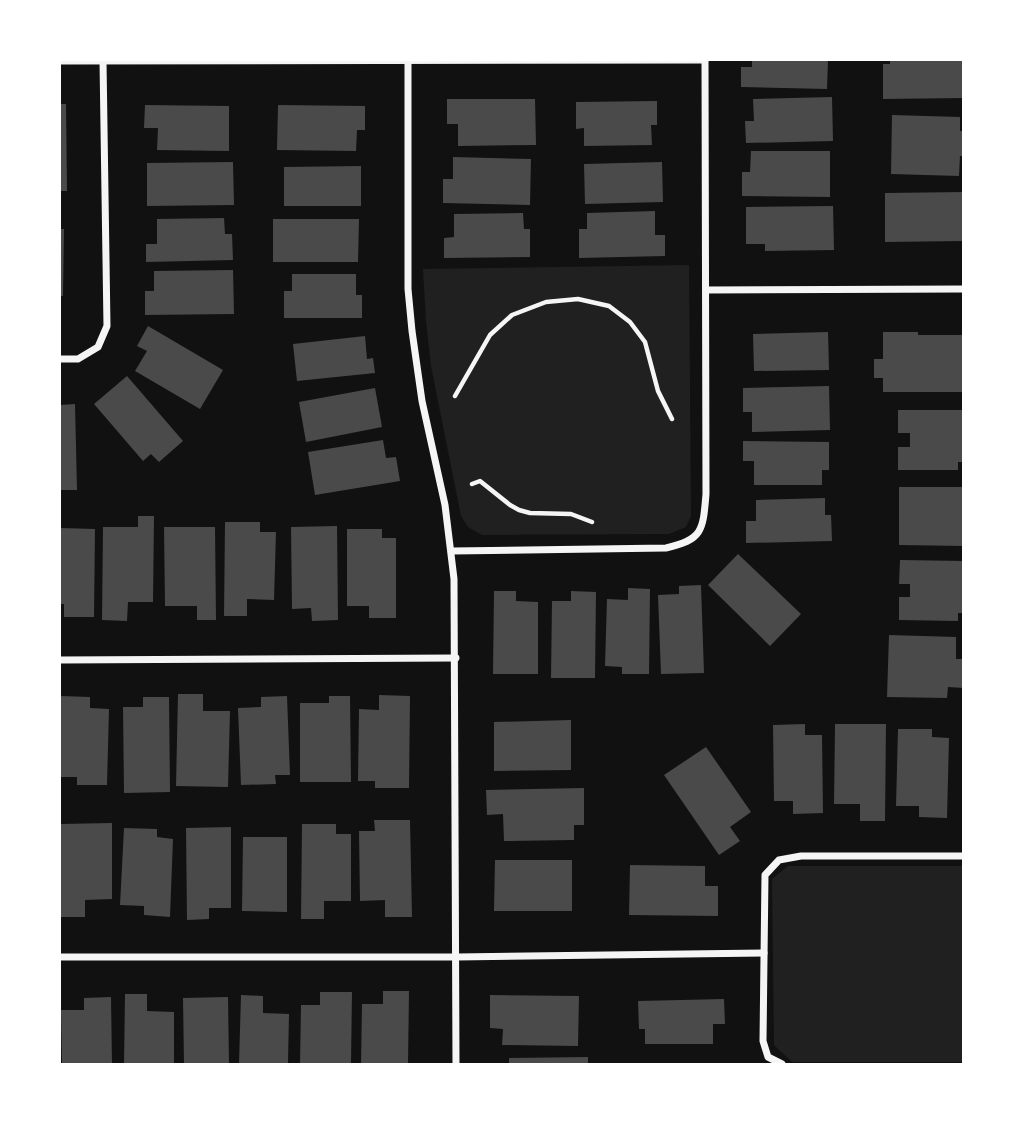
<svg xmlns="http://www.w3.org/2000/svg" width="1023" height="1124" font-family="Bitter,serif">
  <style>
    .green { fill: #202020 }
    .building { fill: #4a4a4a }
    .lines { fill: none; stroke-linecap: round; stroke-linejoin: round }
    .path { stroke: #f5f5f5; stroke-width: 4.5 }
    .minor { stroke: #f5f5f5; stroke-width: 7 }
  </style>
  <rect width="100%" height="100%" fill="#111"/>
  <g class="green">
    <path d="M689,265l2,251 -5,11 -17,7 -187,1 -14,-8 -7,-11 -30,-150 -5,-45 -3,-52z"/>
    <path d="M788,866h175v196h-171l-18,-17 -2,-166z"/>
  </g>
  <g class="building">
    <path d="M752,60h76l-1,29 -86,-2v-20h11z"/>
    <path d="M890,60h74v38l-81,1v-35h7z"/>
    <path d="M832,97l1,44 -87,2 -1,-22h9l-1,-22z"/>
    <path d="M447,99h88l1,46 -78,1v-22h-11z"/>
    <path d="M657,101v24h-6l1,20 -68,1v-18l-8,1v-27z"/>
    <path d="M60,104h6l1,87h-7z"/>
    <path d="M145,105l84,1v45l-72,-1 1,-22h-14z"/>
    <path d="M278,105l87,1v24h-8l-1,21 -79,-1z"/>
    <path d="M892,115l68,2v14h4v25h-4l-1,20 -68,-2z"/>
    <path d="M751,151h79v46l-88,-1v-24h8z"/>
    <path d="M453,157l78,2 -1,46 -87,-2v-24h10z"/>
    <path d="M233,162l1,43 -87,1v-43z"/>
    <path d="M662,162l1,40 -78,2 -1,-40z"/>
    <path d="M361,166v40h-77v-39z"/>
    <path d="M964,192v49l-79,1v-49z"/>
    <path d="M833,206l1,44 -69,1v-7h-19v-37z"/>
    <path d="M655,211v24h10v21l-86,2v-29h8v-16z"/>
    <path d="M523,213l1,16h6v28l-86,1v-20l10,-1v-23z"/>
    <path d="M224,218l1,16h7l1,26 -87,2v-18h11v-25z"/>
    <path d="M273,219h86l-1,43h-85z"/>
    <path d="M60,229h4l-1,67h-3z"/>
    <path d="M233,270l1,44 -89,1v-24h9v-20z"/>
    <path d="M292,274h64v21h6v23h-78v-27h8z"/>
    <path d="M148,326l75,44 -23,39 -65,-38 12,-20 -10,-5z"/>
    <path d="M828,332l1,38 -75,1 -1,-37z"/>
    <path d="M883,332h35v3h46v57h-81v-14h-9v-19h9z"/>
    <path d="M365,336l2,23 6,-1 2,15 -78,8 -4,-37z"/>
    <path d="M127,376l56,65 -24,21 -8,-8 -8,7 -49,-57z"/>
    <path d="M829,386l1,44 -78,2v-20h-9v-24z"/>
    <path d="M375,388l7,39 -76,15 -7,-40z"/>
    <path d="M75,404l2,86h-17v-85z"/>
    <path d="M898,410h66v52h-6v8h-60v-23h12v-14h-12z"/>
    <path d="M383,440l3,18 10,-1 4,24 -85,14 -7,-43z"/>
    <path d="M743,441l86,1v28h-7v15h-68v-24h-11z"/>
    <path d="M899,487h65v59l-65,-1z"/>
    <path d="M825,498v17h6l1,26 -86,2v-22h10v-21z"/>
    <path d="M138,516h16l-1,86h-25l-1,19 -25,-1 1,-93h35z"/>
    <path d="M225,522h35v10h16l-2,68 -27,-1v17h-23z"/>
    <path d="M337,526l1,94 -26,1 -1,-13 -19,1 -1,-82z"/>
    <path d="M164,527h51l1,93h-19v-14h-32z"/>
    <path d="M60,528l35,1 -1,88h-30v-13h-4z"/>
    <path d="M347,529h35v9h14v80h-27v-12h-22z"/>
    <path d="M738,554l63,60 -31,32 -62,-61z"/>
    <path d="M900,560l64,1v52h-6v8l-59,-1v-23h11v-13h-11z"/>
    <path d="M701,585l3,88 -43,1 -3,-79 21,-1v-8z"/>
    <path d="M628,588l22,1 -1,85h-27v-7l-17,-1 2,-67 21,1z"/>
    <path d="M494,591h22v10l22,1v72h-45z"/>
    <path d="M571,591l25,1 -1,86h-44l1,-77h19z"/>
    <path d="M889,635l67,2v22h8v29l-16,-1 -1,11 -60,-1z"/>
    <path d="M178,694h25v17h27l-2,76 -52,-1z"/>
    <path d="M379,695l31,1 -1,92h-34v-7h-17l1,-72 20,1z"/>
    <path d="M60,696l30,1v11l19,1 -2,76h-30v-8h-17z"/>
    <path d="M287,696l3,79h-15l1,9 -35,1 -3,-77 23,-1v-10z"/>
    <path d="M329,696h21l1,86h-51v-79h29z"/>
    <path d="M143,697h26l1,95 -46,1 -1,-86h20z"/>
    <path d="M571,720v50l-77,1v-49z"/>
    <path d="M805,724v11h17l1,78 -30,1v-13h-19l-1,-76z"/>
    <path d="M835,724h51l-1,97h-25v-17h-26z"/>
    <path d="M898,729h34v8l17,1 -2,80 -28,-1v-11h-23z"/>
    <path d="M706,747l45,65 -21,15 10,14 -21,14 -55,-80z"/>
    <path d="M584,788v37h-10v15l-70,1 -1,-27 -16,1 -1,-25z"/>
    <path d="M374,820h36l2,97h-27v-17l-25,1 -1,-70h16z"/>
    <path d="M112,823v76l-27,1v17h-25v-93z"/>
    <path d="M302,824h34v10h15v67h-27v18h-23z"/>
    <path d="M231,827v81h-22v11l-22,1 -1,-92z"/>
    <path d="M124,828l33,1v8l16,2 -3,78 -26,-2v-9l-24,-1z"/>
    <path d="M243,837h44v75l-45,-1z"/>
    <path d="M495,860h77v51h-78z"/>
    <path d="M630,865l75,1v20h13v30l-89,-1z"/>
    <path d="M383,991h26l-1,73h-47l1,-60h21z"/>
    <path d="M320,992h32l-1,72h-51l1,-59h19z"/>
    <path d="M125,994h22v17l27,1v52h-50z"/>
    <path d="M241,995l22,1v17l26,1 -1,50h-49z"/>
    <path d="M490,995l89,1 -1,50 -76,-1 1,-16 -13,-1z"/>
    <path d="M111,997l1,67h-50l-1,-54h23v-12z"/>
    <path d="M228,997l1,67h-45l-1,-66z"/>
    <path d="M724,999l1,25h-12v20h-68v-15h-6l-1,-28z"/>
    <path d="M588,1057v7h-79v-6z"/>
  </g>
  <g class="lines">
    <g class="path">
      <path d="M455,396l35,-61 22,-20 34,-13 32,-3 31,7 21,16 15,20 13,49 14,28"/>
      <path d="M472,484l8,-3 30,24 9,5 11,3 41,1 21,8"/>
    </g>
    <g class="minor">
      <path d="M60,61l645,-1"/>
      <path d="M408,62v227l4,42 10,70 23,104 9,74 2,485"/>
      <path d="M706,290l258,-1"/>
      <path d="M60,359h18l20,-12 9,-21 -4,-265"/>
      <path d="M452,551l214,-3c37,-8 37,-18 40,-54l-1,-434"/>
      <path d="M60,660l396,-2"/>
      <path d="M60,957h397l307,-4"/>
      <path d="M782,1064l-14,-7 -5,-16 2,-166 14,-15 22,-4h163"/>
    </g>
  </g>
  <rect width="1023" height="1124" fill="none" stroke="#ffffff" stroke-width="122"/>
</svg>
